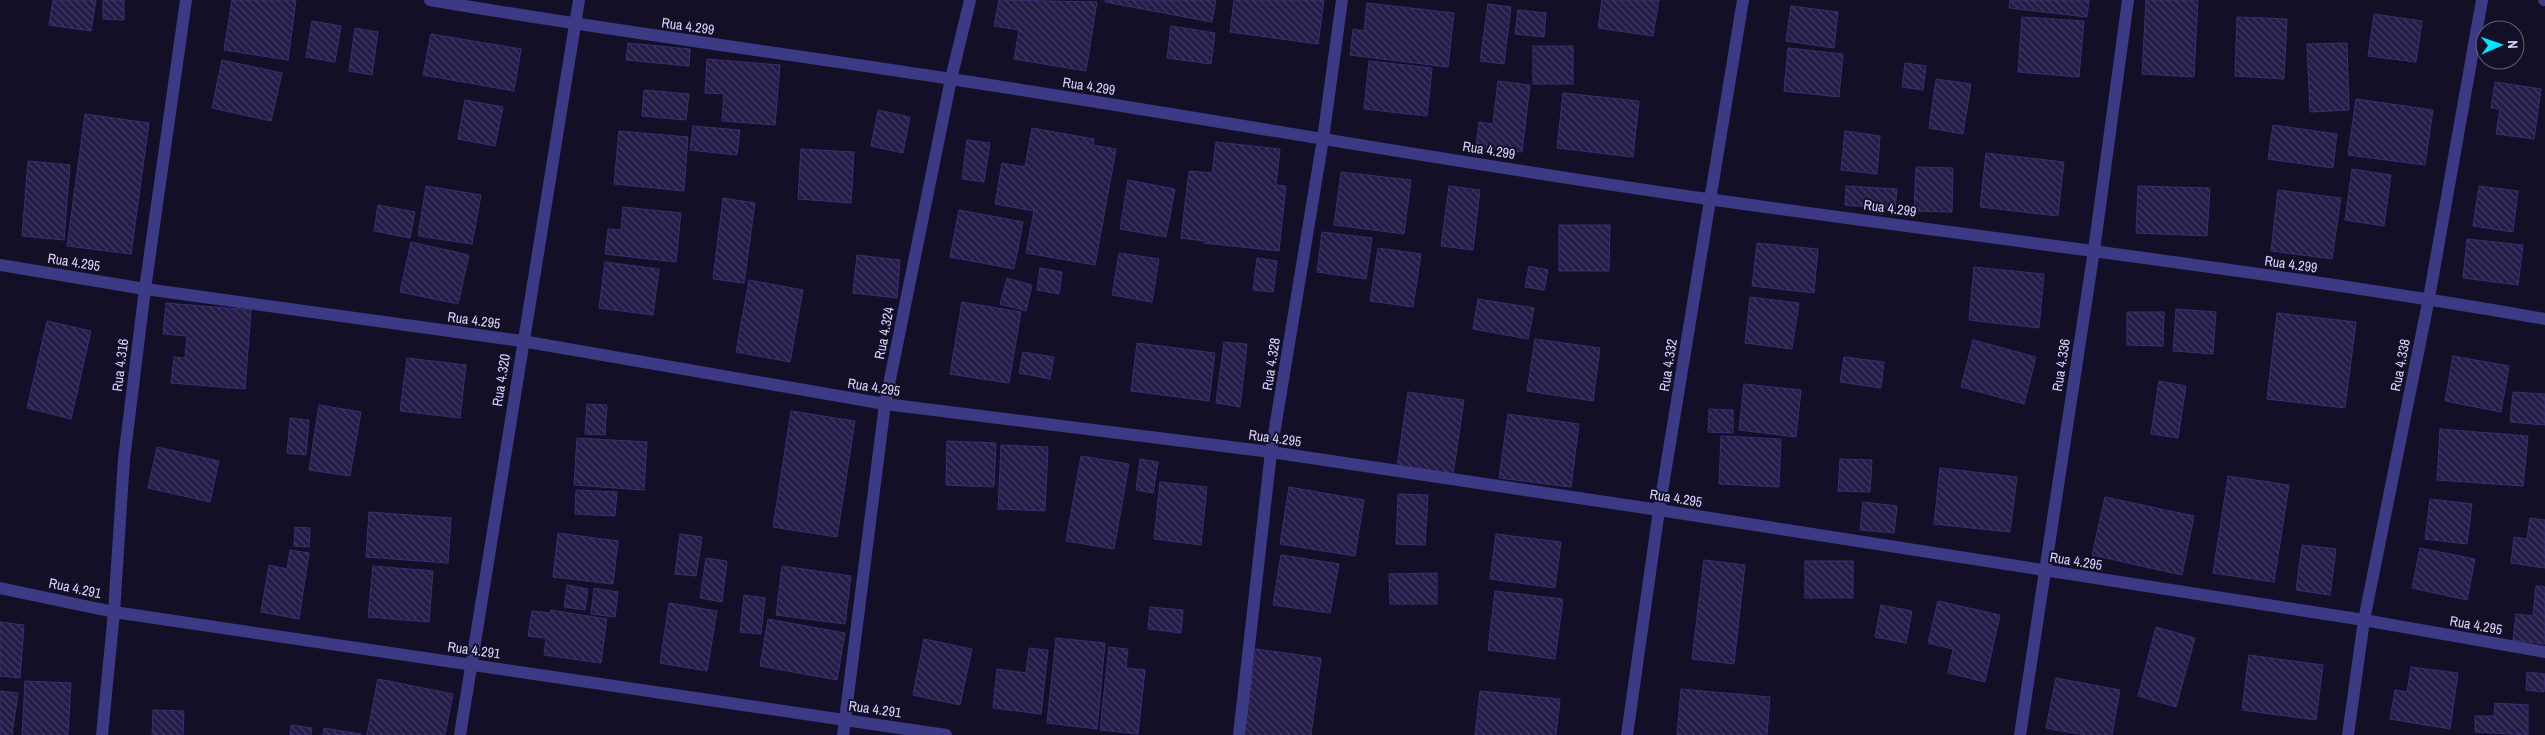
<svg xmlns="http://www.w3.org/2000/svg" width="2545" height="735" font-family="'Archivo Narrow',sans-serif">
  <style>
    .building { fill: url(#building-back-hatch); stroke: #3b2d73 }
    .lines { fill: none; stroke-linecap: round; stroke-linejoin: round }
    .street { stroke: #3d3a85; stroke-width: 12 }
    .labels { text-anchor: middle; dominant-baseline: central; stroke-width: 4; stroke-linejoin: round; paint-order: stroke }
    .street-label { font-size: 14px; fill: #d9d4ff; stroke: #130f26 }
  </style>
  <defs>
    <pattern id="building-back-hatch" width="6" height="6" patternUnits="userSpaceOnUse" patternTransform="scale(1.25)"><rect width="6" height="6" fill="#241b47"/><path d="M-1 5l2 2M0 0l6 6M5-1l2 2" fill="none" stroke="#433b63"/></pattern>
  </defs>
  <rect width="100%" height="100%" fill="#130f26"/>
  <g class="building">
    <path d="M53,0h43l-5,31 -42,-6z"/>
    <path d="M103,0h21v20l-21,-1z"/>
    <path d="M232,0h64l-8,60 -64,-10z"/>
    <path d="M999,0l98,2 -11,69 -72,-12 5,-29 -25,-4z"/>
    <path d="M1105,0h111l-4,22 -107,-20z"/>
    <path d="M1234,0h90l-6,44 -88,-12z"/>
    <path d="M1602,0h57l-6,36 -55,-8z"/>
    <path d="M2010,0h79l-2,17 -78,-9z"/>
    <path d="M2146,0h52l-4,77 -52,-3z"/>
    <path d="M1367,3l87,10 -6,54 -98,-12 3,-26 11,2z"/>
    <path d="M1488,4l23,3 -7,57 -24,-3z"/>
    <path d="M1791,6l47,6 -4,36 -48,-7z"/>
    <path d="M1518,10l28,3 -2,24 -29,-3z"/>
    <path d="M2374,14l48,7 -6,41 -48,-6z"/>
    <path d="M2022,17l62,4 -5,56 -61,-5z"/>
    <path d="M2237,17l50,2 -3,60 -49,-3z"/>
    <path d="M312,21l29,5 -6,36 -29,-5z"/>
    <path d="M1171,26l44,7 -4,31 -44,-6z"/>
    <path d="M355,28l23,4 -6,43 -23,-4z"/>
    <path d="M431,34l90,15 -7,42 -91,-16z"/>
    <path d="M628,43l62,6 -1,17 -63,-6z"/>
    <path d="M2347,43l2,67 -39,2 -3,-68z"/>
    <rect x="1533" y="46" width="40" height="38"/>
    <path d="M1788,48l55,6 -4,43 -55,-6z"/>
    <path d="M707,59l73,6 -5,60 -53,-4 2,-27 -19,-1z"/>
    <path d="M222,60l60,13 -11,48 -59,-13z"/>
    <path d="M1369,61l63,7 -5,48 -63,-7z"/>
    <path d="M1905,63l21,3 -3,24 -21,-3z"/>
    <path d="M1936,79l35,5 -8,50 -34,-6z"/>
    <path d="M1498,81l32,4 -8,67 -46,-5 3,-25 14,2z"/>
    <path d="M2495,82l46,7 -7,50 -38,-5 4,-25 -9,-1z"/>
    <path d="M644,90l45,4 -3,26 -44,-4z"/>
    <path d="M1563,93l76,8 -6,56 -76,-9z"/>
    <path d="M2356,99l77,11 -8,55 -77,-10z"/>
    <path d="M465,100l38,7 -8,39 -37,-7z"/>
    <path d="M878,110l32,7 -7,36 -32,-7z"/>
    <path d="M85,114l64,9 -18,131 -64,-8z"/>
    <path d="M2273,125l64,9 -4,34 -65,-9z"/>
    <path d="M693,126l47,4 -3,25 -47,-5z"/>
    <path d="M1032,128l62,11 -1,6 23,4 -21,116 -69,-12 8,-42 -39,-7 7,-41 23,4z"/>
    <path d="M619,131l69,6 -4,54 -70,-7z"/>
    <path d="M1845,131l35,5 -3,38 -36,-4z"/>
    <path d="M967,140l23,3 -6,39 -22,-3z"/>
    <path d="M1216,142l64,7 -4,36 10,1 -7,65 -75,-8 1,-2 -24,-3 8,-67 23,2z"/>
    <path d="M801,149l53,3 -3,51 -53,-4z"/>
    <path d="M1986,153l78,9 -6,54 -78,-9z"/>
    <path d="M28,161l42,4 -6,75 -42,-4z"/>
    <path d="M1916,167l37,1 -1,44 -38,-1z"/>
    <path d="M2352,169l39,6 -7,51 -39,-6z"/>
    <path d="M1341,172l70,8 -7,54 -70,-9z"/>
    <path d="M1128,180l47,9 -9,48 -46,-8z"/>
    <path d="M426,186l55,9 -9,49 -54,-8z"/>
    <path d="M1449,186l31,4 -7,60 -32,-4z"/>
    <path d="M1846,186l51,3 -2,20 -50,-4z"/>
    <path d="M2138,186l72,2 -3,48 -71,-3z"/>
    <path d="M2479,186l39,5 -5,41 -40,-6z"/>
    <path d="M2278,190l63,8 -9,61 -61,-8z"/>
    <path d="M723,198l32,5 -11,80 -31,-4z"/>
    <path d="M378,205l37,7 -5,26 -36,-7z"/>
    <path d="M623,207l58,6 -5,49 -71,-8 3,-25 13,1z"/>
    <path d="M959,210l64,12 -9,47 -64,-12z"/>
    <path d="M1559,225h51l-1,46h-50z"/>
    <path d="M1322,232l50,6 -6,41 -49,-7z"/>
    <path d="M2467,239l56,6 -5,40 -55,-7z"/>
    <path d="M411,242l58,13 -11,49 -58,-12z"/>
    <path d="M1757,243l61,6 -4,44 -62,-7z"/>
    <path d="M1378,248l43,6 -8,53 -43,-6z"/>
    <path d="M1119,253l40,6 -7,43 -40,-7z"/>
    <path d="M857,255l43,5 -3,38 -44,-5z"/>
    <path d="M1257,258l20,3 -4,31 -20,-2z"/>
    <path d="M605,262l54,7 -6,46 -54,-7z"/>
    <path d="M1529,266l19,4 -4,20 -19,-3z"/>
    <path d="M1974,267l70,7 -5,54 -70,-8z"/>
    <path d="M1040,268l22,4 -3,22 -22,-4z"/>
    <path d="M1007,278l25,7 -6,26 -26,-7z"/>
    <path d="M749,280l54,10 -13,72 -54,-10z"/>
    <path d="M1750,297l49,6 -7,46 -47,-6z"/>
    <path d="M1478,299l56,9 -6,31 -55,-10z"/>
    <path d="M962,302l59,10 -12,71 -59,-9z"/>
    <path d="M166,303l85,7 -6,79 -74,-6 3,-26 11,1 2,-22 -24,-2z"/>
    <path d="M2176,309l40,3 -3,42 -40,-3z"/>
    <path d="M2127,312h37l-1,34 -36,-1z"/>
    <path d="M2277,313l79,9 -11,86 -78,-9z"/>
    <path d="M47,321l44,10 -20,88 -44,-11z"/>
    <path d="M1535,339l65,9 -7,53 -66,-10z"/>
    <path d="M1973,340l63,17 -12,47 -63,-17z"/>
    <path d="M1224,342l23,2 -7,63 -24,-4z"/>
    <path d="M1137,343l78,10 -6,48 -78,-10z"/>
    <path d="M1023,352l31,5 -4,22 -31,-6z"/>
    <path d="M2453,356l56,10 -8,46 -56,-11z"/>
    <path d="M1844,357l40,5 -3,26 -41,-6z"/>
    <path d="M407,358l59,7 -6,53 -60,-7z"/>
    <path d="M2159,381l27,5 -8,52 -27,-4z"/>
    <path d="M1744,384l57,6 -5,47 -57,-7z"/>
    <path d="M1408,392l56,8 -11,75 -56,-8z"/>
    <path d="M2513,392l32,2v31l-35,-3z"/>
    <path d="M587,404l20,1 -2,30 -20,-1z"/>
    <path d="M319,405l42,7 -11,64 -41,-6z"/>
    <path d="M1709,409l24,1v23l-25,-1z"/>
    <path d="M791,411l64,10 -18,116 -64,-10z"/>
    <path d="M1508,414l71,10 -8,63 -72,-9z"/>
    <path d="M290,418l19,2 -3,35 -19,-2z"/>
    <path d="M2440,429l88,7 -5,50 -86,-6z"/>
    <path d="M1721,436l60,3 -2,48 -60,-3z"/>
    <path d="M577,438l70,4 -3,48 -70,-5z"/>
    <path d="M947,441l49,2 -2,44 -48,-2z"/>
    <path d="M1001,445l47,2 -3,64 -47,-2z"/>
    <path d="M157,447l62,14 -9,41 -62,-14z"/>
    <path d="M1081,456l48,8 -15,85 -48,-8z"/>
    <path d="M1140,459l18,3 -5,31 -17,-3z"/>
    <path d="M1840,459l32,1 -2,32 -32,-1z"/>
    <path d="M1940,468l77,9 -7,55 -76,-8z"/>
    <path d="M2228,476l61,9 -15,97 -61,-9z"/>
    <path d="M1160,482l47,5 -6,58 -47,-6z"/>
    <path d="M1289,487l75,13 -9,56 -75,-12z"/>
    <path d="M576,490l41,2 -2,24 -40,-2z"/>
    <path d="M1398,494l30,1 -3,50 -29,-1z"/>
    <path d="M2105,497l89,19 -12,59 -90,-20z"/>
    <path d="M2430,499l42,5 -5,40 -42,-5z"/>
    <path d="M1863,502l34,4 -3,27 -34,-3z"/>
    <path d="M369,512l82,6 -3,45 -82,-6z"/>
    <path d="M2530,518l15,2v48l-34,-5 3,-26 13,2z"/>
    <path d="M295,527l15,1 -1,19 -15,-1z"/>
    <path d="M558,533l60,8 -5,43 -60,-7z"/>
    <path d="M680,534l22,3 -6,39 -21,-2z"/>
    <path d="M1496,534l65,8 -6,46 -65,-9z"/>
    <path d="M2302,545l34,4 -6,46 -34,-5z"/>
    <path d="M2420,548l55,11 -8,41 -55,-12z"/>
    <path d="M290,550l19,3 -10,66 -38,-7 8,-47 18,4z"/>
    <path d="M1281,555l58,9 -9,49 -57,-8z"/>
    <path d="M706,558l21,3 -5,41 -22,-4z"/>
    <path d="M1704,560l41,5 -11,99 -42,-5z"/>
    <rect x="1805" y="561" width="48" height="37"/>
    <path d="M373,566l60,5 -4,51 -61,-5z"/>
    <path d="M782,566l69,10 -6,48 -69,-9z"/>
    <path d="M1437,573v31h-47l-1,-30z"/>
    <path d="M567,585l21,4 -3,21 -21,-3z"/>
    <path d="M2536,586l9,1v57l-32,-4 3,-26 17,2z"/>
    <path d="M594,588l24,4 -3,25 -24,-3z"/>
    <path d="M1495,591l68,8 -8,60 -67,-9z"/>
    <path d="M744,595l21,3 -4,36 -21,-2z"/>
    <path d="M1938,601l62,14 -15,67 -37,-9 5,-24 -25,-6z"/>
    <path d="M669,603l48,8 -10,60 -47,-8z"/>
    <path d="M1881,605l31,6 -6,32 -31,-6z"/>
    <path d="M1150,607l33,3 -2,23 -33,-4z"/>
    <path d="M551,610l56,9 -6,44 -57,-8 2,-17 -18,-2 4,-25 18,2z"/>
    <path d="M768,619l77,14 -8,47 -77,-14z"/>
    <path d="M0,622l24,3 -4,53 -20,-2z"/>
    <path d="M2156,627l39,11 -19,69 -38,-11z"/>
    <path d="M1056,638l49,5 -8,86 -50,-6z"/>
    <path d="M924,639l48,10 -12,56 -47,-10z"/>
    <path d="M1109,647l19,2 -2,19 19,2 -7,64 -38,-4z"/>
    <path d="M1029,648l19,2 -7,64 -48,-6 4,-39 29,4z"/>
    <path d="M1256,649l65,9 -10,77h-67z"/>
    <path d="M2249,655l74,10 -7,55 -74,-10z"/>
    <path d="M2411,667l47,6 -8,56 -60,-10 5,-29 12,2z"/>
    <path d="M2527,672l18,2 -1,18 -18,-2z"/>
    <path d="M2056,678l64,12 -8,45h-28l-38,-7z"/>
    <path d="M378,679l75,15 -8,41h-78z"/>
    <path d="M25,681l46,2 -3,52h-46z"/>
    <path d="M1681,689l89,8 -3,38h-90z"/>
    <path d="M0,691l18,2 -6,42h-12z"/>
    <path d="M1480,691l80,8 -4,36h-81z"/>
    <path d="M2495,703l33,2v30l-53,-3v-16h19z"/>
    <path d="M153,710l31,1 -1,24h-31z"/>
    <path d="M291,725l21,3 -1,7h-21z"/>
    <path d="M324,728l37,6v1h-38z"/>
  </g>
  <g class="lines">
    <g class="street">
      <path d="M430,0c173,30 347,52 521,79 255,39 509,85 764,121 277,39 555,71 830,119"/>
      <path d="M2544,0h1"/>
      <path d="M0,265l145,24 377,52 363,63 386,48 388,58 705,110 181,32"/>
      <path d="M0,588l114,24 832,123"/>
      <path d="M102,735l12,-123 10,-153 21,-170 41,-289"/>
      <path d="M460,735l119,-735"/>
      <path d="M843,735l42,-331 66,-325 19,-79"/>
      <path d="M1239,735l32,-283 52,-313 19,-139"/>
      <path d="M1627,735l32,-225 84,-510"/>
      <path d="M2020,735l74,-485 34,-250"/>
      <path d="M2348,735l16,-115 65,-322 53,-298"/>
    </g>
  </g>
  <g class="labels">
    <g class="street-label">
      <text transform="translate(688 26) rotate(8)">Rua 4.299</text>
      <text transform="translate(1089 86) rotate(9)">Rua 4.299</text>
      <text transform="translate(1489 150) rotate(9)">Rua 4.299</text>
      <text transform="translate(1890 208) rotate(8)">Rua 4.299</text>
      <text transform="translate(74 262) rotate(9)">Rua 4.295</text>
      <text transform="translate(2291 264) rotate(8)">Rua 4.299</text>
      <text transform="translate(474 320) rotate(8)">Rua 4.295</text>
      <text transform="translate(884 333) rotate(-79)">Rua 4.324</text>
      <text transform="translate(1271 364) rotate(-81)">Rua 4.328</text>
      <text transform="translate(120 365) rotate(-83)">Rua 4.316</text>
      <text transform="translate(1668 365) rotate(-81)">Rua 4.332</text>
      <text transform="translate(2061 365) rotate(-81)">Rua 4.336</text>
      <text transform="translate(2400 365) rotate(-79)">Rua 4.338</text>
      <text transform="translate(501 380) rotate(-81)">Rua 4.320</text>
      <text transform="translate(874 387) rotate(9)">Rua 4.295</text>
      <text transform="translate(1275 438) rotate(8)">Rua 4.295</text>
      <text transform="translate(1676 498) rotate(9)">Rua 4.295</text>
      <text transform="translate(2076 561) rotate(9)">Rua 4.295</text>
      <text transform="translate(75 588) rotate(12)">Rua 4.291</text>
      <text transform="translate(2476 625) rotate(10)">Rua 4.295</text>
      <text transform="translate(474 650) rotate(8)">Rua 4.291</text>
      <text transform="translate(875 709) rotate(8)">Rua 4.291</text>
    </g>
  </g>
  <g transform="translate(2500 45) rotate(88)"><circle r="24" fill="#130f26" stroke="#625e7d"/>
  <path d="M0-4L9 19L0 12L-9 19Z" fill="#00e5ff"/>
  <text y="-8" font-size="14" font-weight="bold" text-anchor="middle" fill="#d9d4ff">N</text>
  </g>
</svg>
